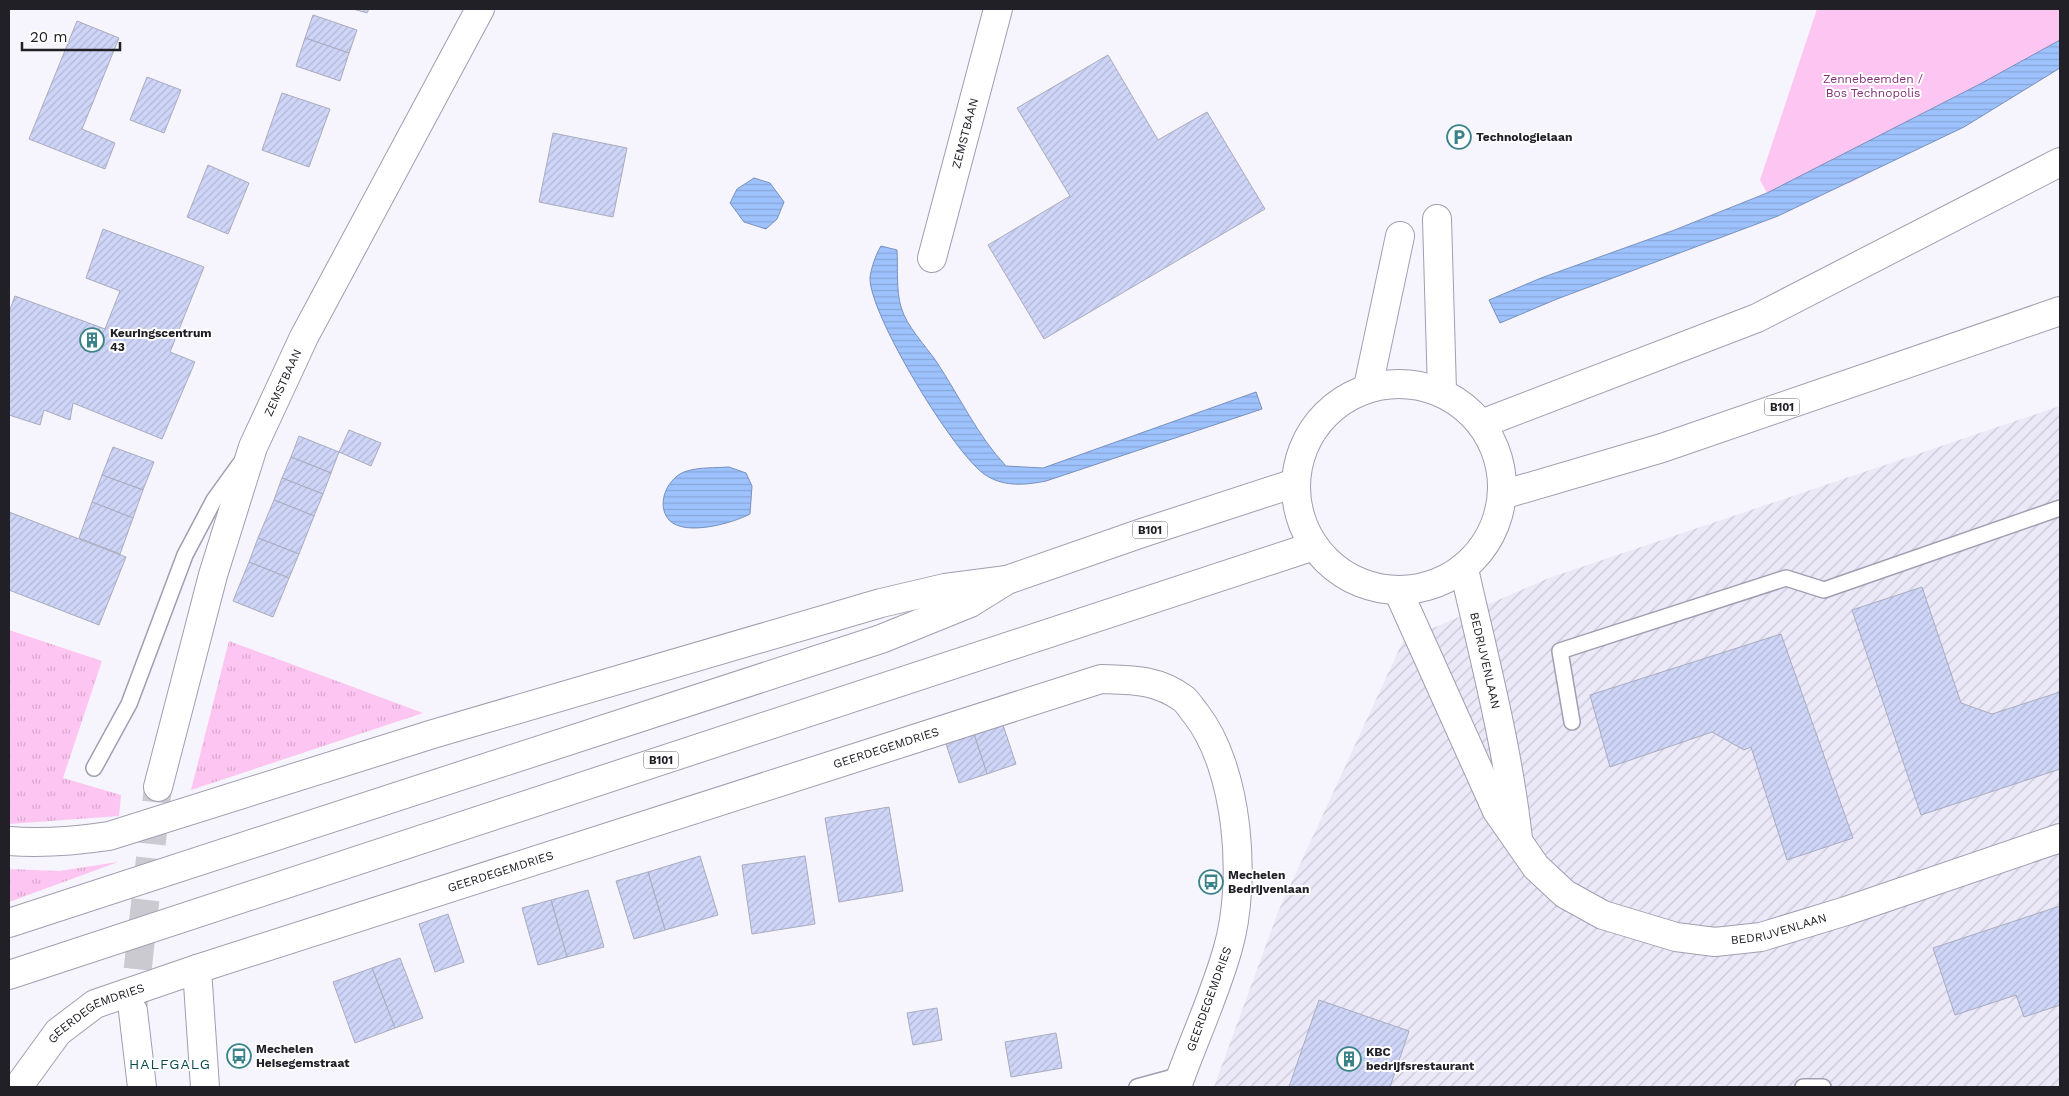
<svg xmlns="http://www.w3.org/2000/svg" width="2069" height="1096" font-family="'Work Sans',sans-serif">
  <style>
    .industrial { fill: url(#industrial-furrows) }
    .grass { fill: url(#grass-tufts) }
    .park { fill: #fdc5f1 }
    .water { fill: url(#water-rules); stroke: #7891bd }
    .building { fill: url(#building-hatch); stroke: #a9acbe }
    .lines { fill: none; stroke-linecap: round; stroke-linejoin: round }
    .tertiary-tunnel { stroke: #cccad1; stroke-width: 28; stroke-dasharray: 28 14; stroke-linecap: butt }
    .service-casing { stroke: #a29db0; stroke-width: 18 }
    .minor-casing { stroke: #a29db0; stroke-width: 30 }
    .tertiary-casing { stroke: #a29db0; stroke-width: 30 }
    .secondary-casing { stroke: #a29db0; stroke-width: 30 }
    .primary-casing { stroke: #a29db0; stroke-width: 30 }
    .trunk-casing { stroke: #a29db0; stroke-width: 30 }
    .motorway-casing { stroke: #a29db0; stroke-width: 30 }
    .service { stroke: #fff; stroke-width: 15 }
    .minor { stroke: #fff; stroke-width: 28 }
    .tertiary { stroke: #fff; stroke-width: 28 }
    .secondary { stroke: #fff; stroke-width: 28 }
    .primary { stroke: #fff; stroke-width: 28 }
    .trunk { stroke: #fff; stroke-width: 28 }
    .motorway { stroke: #fff; stroke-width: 28 }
    .labels { text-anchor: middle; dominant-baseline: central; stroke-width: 4; stroke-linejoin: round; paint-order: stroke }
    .shield { fill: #fff; stroke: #646368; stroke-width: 1 }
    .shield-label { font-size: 11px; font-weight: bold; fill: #222027 }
    .park-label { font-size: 12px; fill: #822d76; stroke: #fff }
    .street-label { font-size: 12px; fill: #222027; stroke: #fff }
    .poi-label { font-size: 12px; font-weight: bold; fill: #222027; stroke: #fff; text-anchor: start }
    .neighbourhood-label { font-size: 14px; letter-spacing: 1px; fill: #0a4a4f; stroke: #fff }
  </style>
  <defs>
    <pattern id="industrial-furrows" width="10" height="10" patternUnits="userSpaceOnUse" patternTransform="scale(1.25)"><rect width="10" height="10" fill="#ebe8f8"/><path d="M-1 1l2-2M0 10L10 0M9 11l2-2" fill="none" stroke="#c9c7d5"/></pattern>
    <pattern id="grass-tufts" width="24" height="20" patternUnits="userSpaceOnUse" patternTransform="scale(1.25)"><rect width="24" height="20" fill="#fdc5f1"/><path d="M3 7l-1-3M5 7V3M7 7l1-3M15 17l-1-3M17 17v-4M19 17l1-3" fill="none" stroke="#d9a9cf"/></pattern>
    <pattern id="water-rules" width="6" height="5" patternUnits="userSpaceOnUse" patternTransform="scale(1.25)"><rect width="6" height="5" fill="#9dc2fd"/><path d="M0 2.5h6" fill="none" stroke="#87a6d9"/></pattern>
    <pattern id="building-hatch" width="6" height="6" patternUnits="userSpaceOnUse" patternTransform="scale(1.25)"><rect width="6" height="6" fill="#cfd5f7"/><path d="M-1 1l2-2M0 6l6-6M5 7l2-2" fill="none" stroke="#b1b7d4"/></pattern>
  </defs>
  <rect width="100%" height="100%" fill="#f6f4fc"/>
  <path class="industrial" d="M2060,406v681h-846l64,-175 125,-271 146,-63z"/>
  <g class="grass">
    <path d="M9,630l93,31 -39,117 58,17 -2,21 -110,8z"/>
    <path d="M229,641l194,72 -232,77z"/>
    <path d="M118,862l-109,40v-33l50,2z"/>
  </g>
  <path class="park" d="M1817,9h243v59l-210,115 -83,10 -7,-13z"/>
  <g class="water">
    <path d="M2060,40v28l-96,59 -186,89 -221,83 -57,24 -11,-23 52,-22 131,-47 95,-38 213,-109z"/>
    <path d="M754,178l16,5 14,19 -7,17 -11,10 -22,-7 -14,-19 7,-14z"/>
    <path d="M881,246l16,4c1,18 -1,40 4,57 6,20 24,38 35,54 24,36 41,74 70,105l37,2 213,-76 6,17 -216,72c-20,4 -41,6 -59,-5 -31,-18 -118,-162 -117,-198 1,-10 6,-24 11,-32z"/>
    <path d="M729,467l17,6 6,13 -2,28c-17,9 -65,23 -81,6 -14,-16 -1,-44 18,-49 13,-4 29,-3 42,-4z"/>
  </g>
  <g class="building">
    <path d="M353,9h16l-2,4z"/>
    <path d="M313,15l44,15 -8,23 -44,-15z"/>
    <path d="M77,21l42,17 -37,91 33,14 -10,26 -76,-30z"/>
    <path d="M305,38l44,15 -9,28 -44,-15z"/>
    <path d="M1108,55l50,85 49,-28 58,97 -221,130 -56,-94 82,-49 -53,-88z"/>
    <path d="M147,77l34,13 -17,43 -34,-13z"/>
    <path d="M282,93l48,16 -21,58 -47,-17z"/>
    <path d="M553,133l74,15 -14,69 -74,-15z"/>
    <path d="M208,165l41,18 -21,51 -41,-17z"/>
    <path d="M103,229l101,38 -34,85 25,10 -33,77 -89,-36 -3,17 -26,-10 -4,15 -31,-10v-103l6,-16 90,33 15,-38 -34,-13z"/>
    <path d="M349,430l32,13 -10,23 -32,-14z"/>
    <path d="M299,436l40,16 -8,21 -40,-16z"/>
    <path d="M113,447l41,15 -11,28 -41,-15z"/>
    <path d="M291,457l40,16 -8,21 -41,-16z"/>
    <path d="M102,475l41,15 -10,28 -41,-16z"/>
    <path d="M282,478l41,16 -9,22 -40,-16z"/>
    <path d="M274,500l40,16 -15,38 -41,-16z"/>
    <path d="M92,502l41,16 -13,36 -41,-16z"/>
    <path d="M9,512l117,45 -27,68 -90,-35z"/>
    <path d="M258,538l41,16 -10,24 -40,-16z"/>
    <path d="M249,562l40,16 -16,39 -40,-16z"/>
    <path d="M1922,587l39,116 31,11 68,-22v77l-139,46 -69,-205z"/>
    <path d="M1781,634l72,204 -66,22 -36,-113 -7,3 -32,-18 -102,35 -20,-72z"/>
    <path d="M1003,725l13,39 -29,10 -13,-40z"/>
    <path d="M974,734l13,40 -28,9 -13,-39z"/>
    <path d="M889,807l14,84 -64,11 -14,-84z"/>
    <path d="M700,856l18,59 -53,15 -17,-58z"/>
    <path d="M805,856l10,68 -63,10 -10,-69z"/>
    <path d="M648,872l17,58 -31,9 -18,-58z"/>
    <path d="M588,890l16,57 -37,10 -16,-57z"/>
    <path d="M551,900l16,57 -29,8 -16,-57z"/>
    <path d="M2060,906v99l-36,12 -8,-22 -61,20 -22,-67z"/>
    <path d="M448,914l16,48 -29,10 -16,-48z"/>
    <path d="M400,958l23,60 -28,10 -23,-60z"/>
    <path d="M372,968l23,60 -40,15 -22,-61z"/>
    <path d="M1319,1000l90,31 -19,56h-101z"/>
    <path d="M937,1008l5,32 -29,5 -6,-32z"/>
    <path d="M1056,1033l6,35 -51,9 -6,-35z"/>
  </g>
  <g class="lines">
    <path class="tertiary-tunnel" d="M133,1011l25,-224"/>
    <g class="service-casing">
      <g id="service">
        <path d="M1572,722l-12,-71 226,-73 38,12 236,-82"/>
        <path d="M94,768l35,-64 56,-149 29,-55 26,-36"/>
        <path d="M1137,1087l44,-12"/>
        <path d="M1803,1087h20"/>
      </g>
    </g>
    <g class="minor-casing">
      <g id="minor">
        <path d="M1437,219l5,172"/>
        <path id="s1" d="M932,258l66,-249"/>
        <path d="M1368,387l32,-151"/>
        <path d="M197,969l8,118"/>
        <path id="s2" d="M18,1087l40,-55 37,-28 102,-35 904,-290c31,1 56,0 83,20 4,4 8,10 12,15 43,55 51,168 32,234 -13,47 -35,93 -51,139"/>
      </g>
    </g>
    <g class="tertiary-casing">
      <g id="tertiary">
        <path id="s3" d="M158,787l55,-212 40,-128 51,-110 176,-328"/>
        <path d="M133,1011l9,76"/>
      </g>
    </g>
    <g class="secondary-casing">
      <g id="secondary">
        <path id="s4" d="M1464,569c20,89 44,179 54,270"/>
        <path id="s5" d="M1399,593l98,218 39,56 29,27 38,21 73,22 39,5 46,-5 85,-26 214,-73"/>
      </g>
    </g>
    <g class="primary-casing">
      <path id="primary" d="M9,841c34,3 66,0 100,-5l324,-102 448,-131 64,-15 62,-8"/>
    </g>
    <g class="trunk-casing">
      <g id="trunk">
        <circle cx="1399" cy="487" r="103"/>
        <path d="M9,923l872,-284 89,-36 37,-23 135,-47 153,-50"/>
        <path d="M9,975l1305,-429"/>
      </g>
    </g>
    <g class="motorway-casing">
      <g id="motorway">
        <path d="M1481,424l276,-106 303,-156"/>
        <path d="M1502,495l160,-47 398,-137"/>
      </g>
    </g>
    <use href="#service" class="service"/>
    <use href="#minor" class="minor"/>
    <use href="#tertiary" class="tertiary"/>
    <use href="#secondary" class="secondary"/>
    <use href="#primary" class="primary"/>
    <use href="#trunk" class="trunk"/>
    <use href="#motorway" class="motorway"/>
  </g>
  <defs>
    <g id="parking-ring" transform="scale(1.25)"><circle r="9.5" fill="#fff" stroke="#3a8289" stroke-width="1.5"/><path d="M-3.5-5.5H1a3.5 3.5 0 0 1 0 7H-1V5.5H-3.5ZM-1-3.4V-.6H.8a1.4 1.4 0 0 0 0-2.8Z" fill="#3a8289"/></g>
    <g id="building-ring" transform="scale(1.25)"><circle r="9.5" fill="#fff" stroke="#3a8289" stroke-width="1.5"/><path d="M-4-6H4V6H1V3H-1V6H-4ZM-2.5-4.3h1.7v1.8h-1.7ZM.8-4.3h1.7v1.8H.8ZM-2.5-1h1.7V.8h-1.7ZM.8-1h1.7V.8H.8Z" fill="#3a8289"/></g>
    <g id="bus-ring" transform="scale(1.25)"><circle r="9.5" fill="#fff" stroke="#3a8289" stroke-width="1.5"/><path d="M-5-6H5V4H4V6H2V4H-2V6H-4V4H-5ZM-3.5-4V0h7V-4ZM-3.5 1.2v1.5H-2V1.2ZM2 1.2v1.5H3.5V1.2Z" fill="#3a8289"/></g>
  </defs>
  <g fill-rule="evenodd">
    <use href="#parking-ring" x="1459" y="137"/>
    <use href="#building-ring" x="92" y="340"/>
    <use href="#bus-ring" x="1211" y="882"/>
    <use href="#bus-ring" x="239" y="1056"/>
    <use href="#building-ring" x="1349" y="1059"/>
  </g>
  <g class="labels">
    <g class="shield">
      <rect x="1764.5" y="398.5" width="35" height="17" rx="4"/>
      <rect x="1132.5" y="521.5" width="35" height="17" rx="4"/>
      <rect x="643.5" y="751.5" width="35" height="17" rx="4"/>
    </g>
    <g class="shield-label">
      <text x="1782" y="407">B101</text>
      <text x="1150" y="530">B101</text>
      <text x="661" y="760">B101</text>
    </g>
    <g class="park-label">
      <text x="1873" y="79">Zennebeemden /<tspan x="1873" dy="14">Bos Technopolis</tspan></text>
    </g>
    <g class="street-label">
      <text stroke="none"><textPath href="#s1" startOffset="129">ZEMSTBAAN</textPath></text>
      <text stroke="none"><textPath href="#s3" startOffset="424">ZEMSTBAAN</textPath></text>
      <text stroke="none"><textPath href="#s4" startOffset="94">BEDRIJVENLAAN</textPath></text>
      <text stroke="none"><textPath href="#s2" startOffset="946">GEERDEGEMDRIES</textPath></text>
      <text stroke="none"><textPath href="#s2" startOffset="541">GEERDEGEMDRIES</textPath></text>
      <text stroke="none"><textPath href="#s5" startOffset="571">BEDRIJVENLAAN</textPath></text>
      <text transform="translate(1209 999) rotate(-70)">GEERDEGEMDRIES</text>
      <text stroke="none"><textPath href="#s2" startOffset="111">GEERDEGEMDRIES</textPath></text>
    </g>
    <g class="poi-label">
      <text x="1476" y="137">Technologielaan</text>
      <text x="110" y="333">Keuringscentrum<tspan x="110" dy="14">43</tspan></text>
      <text x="1228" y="875">Mechelen<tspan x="1228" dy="14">Bedrijvenlaan</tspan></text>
      <text x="256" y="1049">Mechelen<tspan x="256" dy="14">Heisegemstraat</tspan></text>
      <text x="1366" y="1052">KBC<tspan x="1366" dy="14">bedrijfsrestaurant</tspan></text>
    </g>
    <g class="neighbourhood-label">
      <text x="170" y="1064">HALFGALG</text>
    </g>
  </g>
  <rect width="2069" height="1096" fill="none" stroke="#222027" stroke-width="20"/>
  <path d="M22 42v8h98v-8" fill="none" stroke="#222027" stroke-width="2.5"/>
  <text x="30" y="42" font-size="15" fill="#222027" stroke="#ffffff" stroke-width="4" paint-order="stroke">20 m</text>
</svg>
